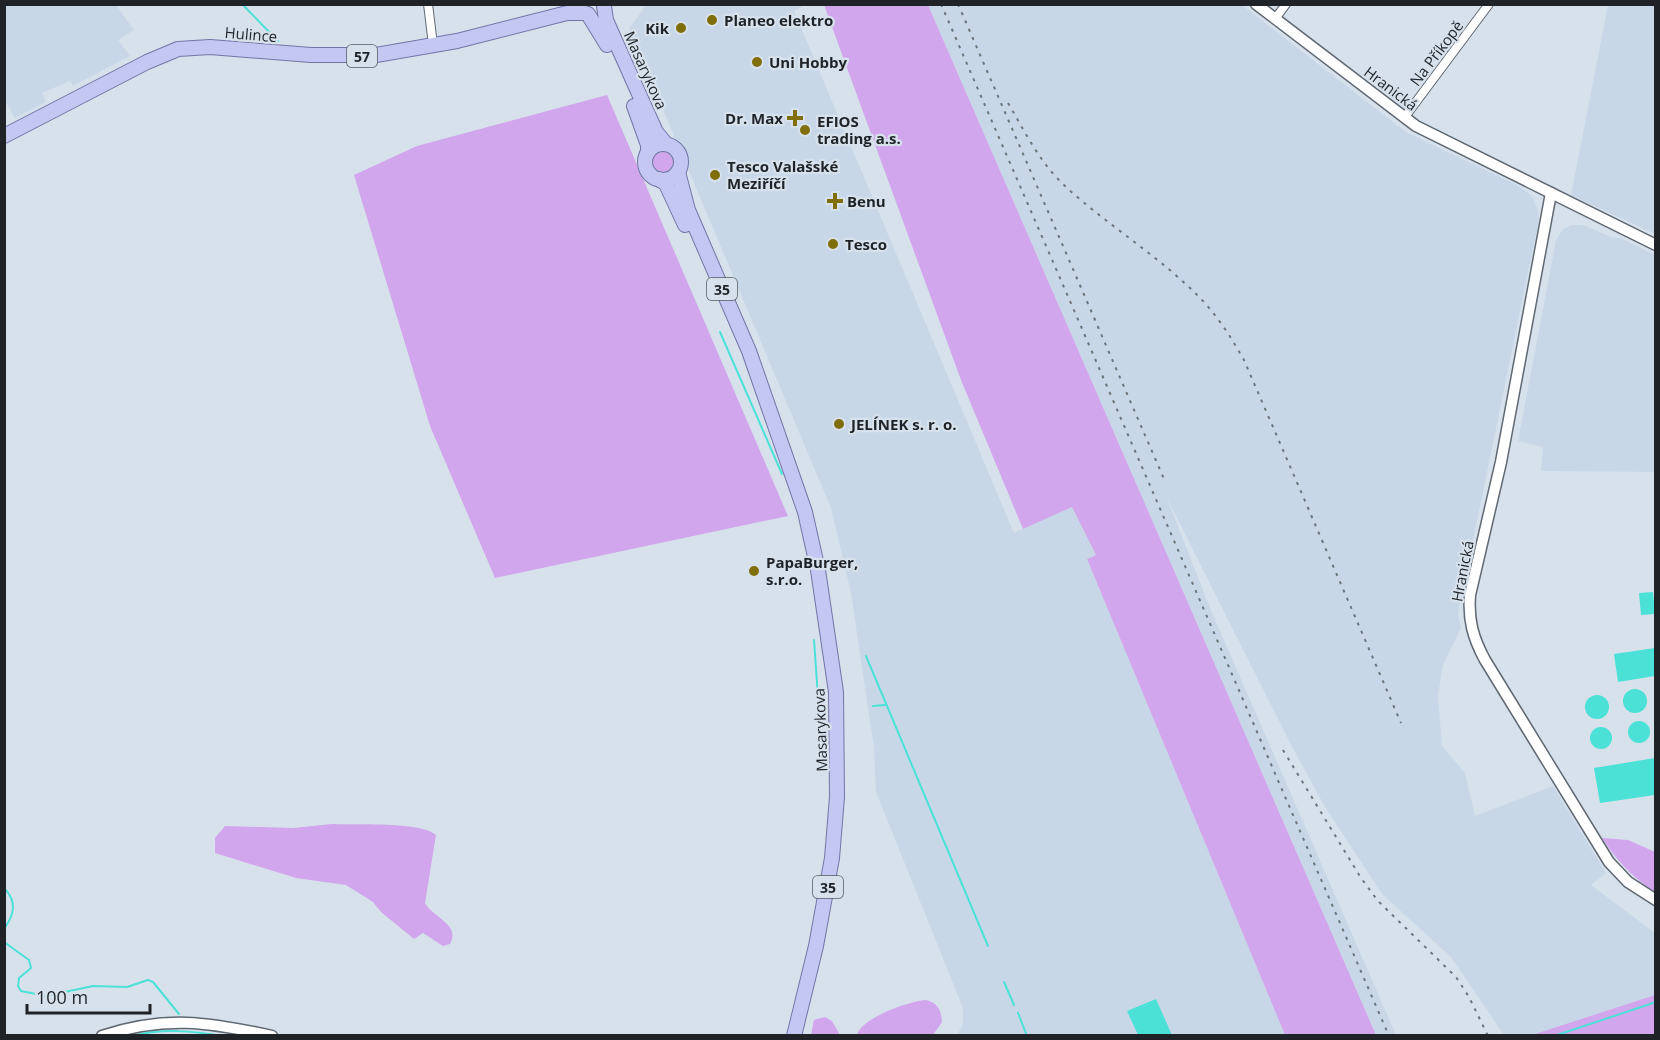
<svg xmlns="http://www.w3.org/2000/svg" width="1660" height="1040" font-family="'Open Sans',sans-serif">
  <style>
    .built { fill: #c8d7e8 }
    .green { fill: #d1a6ec }
    .water { fill: #4be1d7 }
    .lines { fill: none; stroke-linecap: round; stroke-linejoin: round }
    .stream { stroke: #4be1d7; stroke-width: 2 }
    .minor-casing { stroke: #5f6872; stroke-width: 10 }
    .tertiary-casing { stroke: #5f6872; stroke-width: 13 }
    .primary-casing { stroke: #7276a6; stroke-width: 16 }
    .minor { stroke: #fff; stroke-width: 8 }
    .tertiary { stroke: #fff; stroke-width: 10 }
    .primary { stroke: #c5c7f3; stroke-width: 14 }
    .rail { stroke: #6e747b; stroke-width: 2; stroke-dasharray: 3 6; stroke-linecap: butt }
    .poi-dot { fill: #806e0b; stroke: #d7e1ec; stroke-width: 2 }
    .labels { text-anchor: middle; dominant-baseline: central; stroke-width: 4.5; stroke-linejoin: round; paint-order: stroke }
    .shield { fill: #d7e1ec; stroke: #565c62; stroke-width: 1.5 }
    .shield-label { font-size: 14px; font-weight: bold; fill: #1f2327 }
    .poi-label { font-size: 15px; font-weight: bold; fill: #1f2327; stroke: #d7e1ec; text-anchor: start }
    .street-label { font-size: 15px; fill: #1f2327; stroke: #d7e1ec }
  </style>
  <rect width="100%" height="100%" fill="#d7e1ec"/>
  <g class="built">
    <path d="M5,4l111,1 18,25 -16,10 12,16 -57,30 -3,-5 -28,12 4,9 -31,16 -10,-17z"/>
    <path d="M646,5h159l-11,6 220,522 58,-26 24,48 -9,4 198,476h-328l6,-11v-16l-87,-216 -2,-44 -14,-94 -9,-61 -20,-85 -202,-479z"/>
    <path d="M928,5h314l164,127 111,53 15,11 7,17 -1,11 -80,390 3,14 -18,37 -5,30 4,51 23,27 10,43 78,-30 53,87 -15,12 64,48v62l-123,40h-28l-53,-78 -69,-63 -57,-87 -35,-64 -123,-245 43,110 186,427h-20z"/>
    <path d="M1608,5h47v229l-84,-39z"/>
    <path d="M1572,225h11l28,12 12,2 32,16v217l-114,-1 2,-24 -25,-6 38,-201 7,-11z"/>
  </g>
  <g class="green">
    <path d="M824,5h104l448,1030h-91l-198,-476 9,-4 -24,-48 -49,22 -62,-149z"/>
    <path d="M607,95l181,421 -293,62 -65,-152 -76,-251 63,-29z"/>
    <circle cx="663" cy="162" r="10"/>
    <path d="M332,824c22,1 89,-3 104,11l-11,68c8,15 36,21 25,41l-7,2 -20,-13 -9,6 -33,-27 -8,-10 -27,-17 -50,-7 -81,-25v-15l10,-12 68,2z"/>
    <path d="M1602,838l26,2 27,12v40c-22,-14 -39,-32 -53,-54z"/>
    <path d="M1655,995v40h-123z"/>
    <path d="M926,1000c12,3 15,10 16,22l-9,13h-76c4,-17 52,-34 69,-35z"/>
    <path d="M825,1017l7,4 8,14h-29l3,-15z"/>
  </g>
  <g class="water">
    <path d="M1653,592l2,22 -14,1 -2,-22z"/>
    <path d="M1655,648v28l-37,6 -4,-28z"/>
    <circle cx="1635" cy="701" r="12"/>
    <circle cx="1597" cy="707" r="12"/>
    <circle cx="1639" cy="732" r="11"/>
    <circle cx="1601" cy="738" r="11"/>
    <path d="M1655,758v37l-55,8 -6,-35z"/>
    <path d="M1156,999l16,36h-34l-11,-24z"/>
  </g>
  <g class="lines">
    <g class="stream">
      <path d="M242,4l36,37"/>
      <path d="M720,332l62,142"/>
      <path d="M814,640l4,57 4,12"/>
      <path d="M866,656l122,290"/>
      <path d="M873,706l12,-1"/>
      <path d="M4,888c14,14 10,27 0,41"/>
      <path d="M4,942l25,18 2,8 -12,10 -1,8 3,5 25,5 47,-10 34,1 21,-7 5,2 26,32"/>
      <path d="M1004,982l10,23"/>
      <path d="M1018,1013l9,23"/>
      <path d="M132,1036c30,-8 61,-5 92,0"/>
      <path d="M1554,1036l102,-34"/>
    </g>
    <g class="minor-casing">
      <g id="minor">
        <path d="M428,4l5,41"/>
        <path d="M1275,19l11,-15"/>
        <path d="M1404,118l85,-114"/>
      </g>
    </g>
    <g class="tertiary-casing">
      <g id="tertiary">
        <path d="M1256,4l160,122 240,119"/>
        <path d="M1551,193l-50,269 -31,133c-2,25 3,43 15,65l124,202 19,20 28,18"/>
        <path d="M102,1036c63,-21 107,-14 170,0"/>
      </g>
    </g>
    <g class="primary-casing">
      <g id="primary">
        <path d="M604,6l2,14 50,112 10,12"/>
        <path d="M588,14l19,31"/>
        <path d="M634,106l14,39v7"/>
        <path d="M4,136l143,-74 31,-13 32,-2 101,8h65l81,-14 110,-28h18"/>
        <circle cx="663" cy="162" r="18"/>
        <path d="M678,172l10,38 61,141 56,161 13,58 18,122 1,105 -5,61 -16,88 -22,90"/>
        <path d="M659,179l7,5 19,41"/>
      </g>
    </g>
    <use href="#minor" class="minor"/>
    <use href="#tertiary" class="tertiary"/>
    <use href="#primary" class="primary"/>
    <g class="rail">
      <path d="M941,4l448,1032"/>
      <path d="M958,4l206,475"/>
      <path d="M1008,103c17,29 32,60 57,83 43,40 96,71 137,114 17,18 30,39 42,60l157,363"/>
      <path d="M1283,750l78,128 17,23 78,76 13,20 19,39"/>
    </g>
  </g>
  <g class="poi-dot">
    <circle cx="712" cy="20" r="6"/>
    <circle cx="681" cy="28" r="6"/>
    <circle cx="757" cy="62" r="6"/>
    <path d="M792 109h6v6h6v6h-6v6h-6v-6h-6v-6h6z"/>
    <circle cx="805" cy="130" r="6"/>
    <circle cx="715" cy="175" r="6"/>
    <path d="M832 192h6v6h6v6h-6v6h-6v-6h-6v-6h6z"/>
    <circle cx="833" cy="244" r="6"/>
    <circle cx="839" cy="424" r="6"/>
    <circle cx="754" cy="571" r="6"/>
  </g>
  <g class="labels">
    <g class="shield">
      <rect x="347" y="45" width="30" height="22" rx="4.5"/>
      <rect x="707" y="278" width="30" height="22" rx="4.5"/>
      <rect x="813" y="876" width="30" height="22" rx="4.5"/>
    </g>
    <g class="shield-label">
      <text x="362" y="56">57</text>
      <text x="722" y="289">35</text>
      <text x="828" y="887">35</text>
    </g>
    <g class="poi-label">
      <text x="724" y="20">Planeo elektro</text>
      <text x="669" y="28" text-anchor="end">Kik</text>
      <text x="769" y="62">Uni Hobby</text>
      <text x="783" y="118" text-anchor="end">Dr. Max</text>
      <text x="817" y="121">EFIOS<tspan x="817" dy="17">trading a.s.</tspan></text>
      <text x="727" y="166">Tesco Valašské<tspan x="727" dy="17">Meziříčí</tspan></text>
      <text x="847" y="201">Benu</text>
      <text x="845" y="244">Tesco</text>
      <text x="851" y="424">JELÍNEK s. r. o.</text>
      <text x="766" y="562">PapaBurger,<tspan x="766" dy="17">s.r.o.</tspan></text>
    </g>
    <g class="street-label">
      <text transform="translate(251 34) rotate(5)">Hulince</text>
      <text transform="translate(1436 53) rotate(-53)">Na Příkopě</text>
      <text transform="translate(646 70) rotate(66)">Masarykova</text>
      <text transform="translate(1391 88) rotate(37)">Hranická</text>
      <text transform="translate(1462 571) rotate(-79)">Hranická</text>
      <text transform="translate(820 730) rotate(-92)">Masarykova</text>
    </g>
  </g>
  <rect width="1660" height="1040" fill="none" stroke="#1f2327" stroke-width="12"/>
  <path d="M27 1004v9h123v-9" fill="none" stroke="#1f2327" stroke-width="3"/>
  <text x="36" y="1004" font-size="18" fill="#1f2327" stroke="#d7e1ec" stroke-width="4.5" paint-order="stroke">100 m</text>
</svg>
